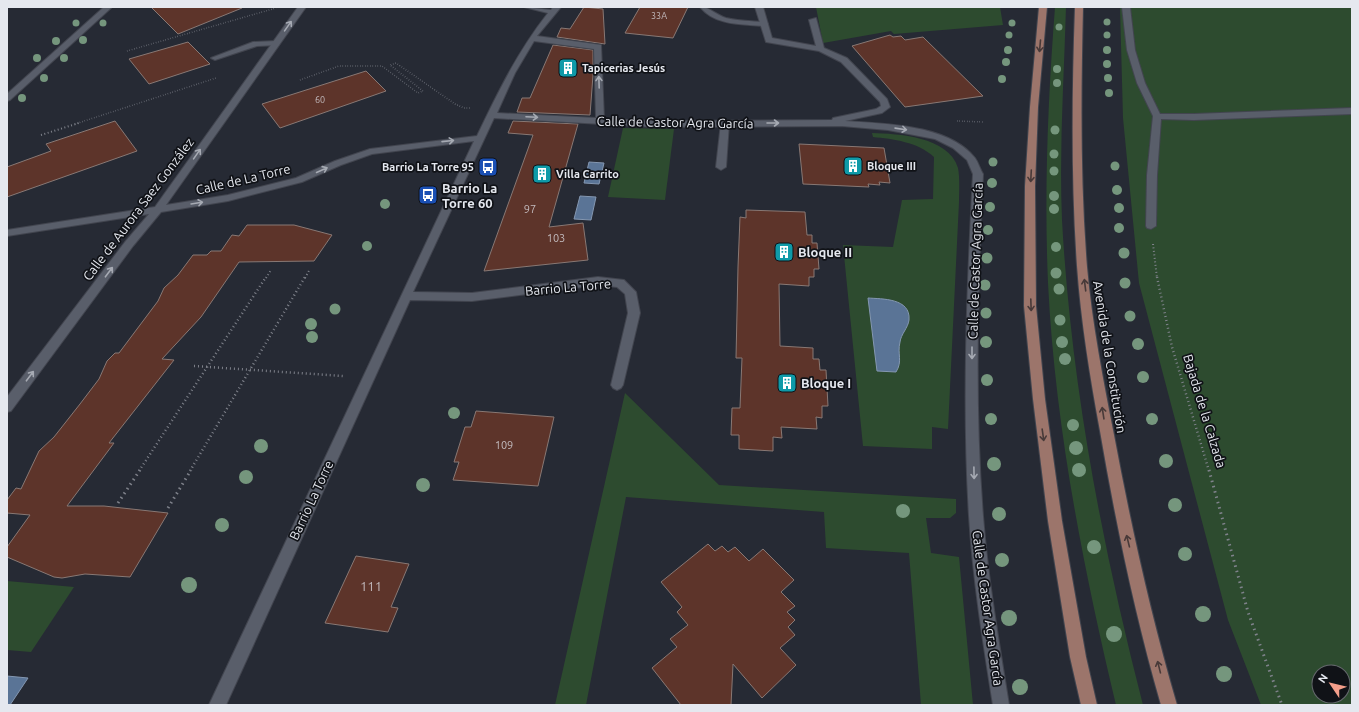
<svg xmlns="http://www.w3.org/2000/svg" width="1359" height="712" font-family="Ubuntu,sans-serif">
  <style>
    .green { fill: #2d4b2f; fill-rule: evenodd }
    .water { fill: #5a7496; stroke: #8497b1 }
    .building { fill: #5d342a; stroke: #887874 }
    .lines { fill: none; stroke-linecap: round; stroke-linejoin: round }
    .service-casing { stroke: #42454f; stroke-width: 2 }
    .minor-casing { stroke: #42454f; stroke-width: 2 }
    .primary-casing { stroke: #42454f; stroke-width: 2 }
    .path-far3 { stroke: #7f828b; stroke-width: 1.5; stroke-dasharray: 0.5 2; stroke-linecap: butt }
    .path-far2 { stroke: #7f828b; stroke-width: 2; stroke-dasharray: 1 2.5; stroke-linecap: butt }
    .path-far1 { stroke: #7f828b; stroke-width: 2.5; stroke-dasharray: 1 3; stroke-linecap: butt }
    .path { stroke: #7f828b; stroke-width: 3; stroke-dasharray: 1.5 4; stroke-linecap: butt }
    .service { fill: #595e6a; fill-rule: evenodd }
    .minor { fill: #595e6a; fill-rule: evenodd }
    .primary { fill: #9c756b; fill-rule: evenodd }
    .tree { fill: #75967d }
    .oneway { stroke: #a6aab3 }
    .oneway2 { stroke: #483a39 }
    .labels { text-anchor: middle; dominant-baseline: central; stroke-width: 3.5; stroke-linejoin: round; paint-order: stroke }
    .far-number-label { font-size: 9px; fill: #c3bbbe }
    .far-poi-label { font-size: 11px; font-weight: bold; fill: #e5e8ef; stroke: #101217; text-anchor: start }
    .number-label { font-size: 11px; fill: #c3bbbe }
    .street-label { font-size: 13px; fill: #e5e8ef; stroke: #101217 }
    .poi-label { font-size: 13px; font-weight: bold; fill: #e5e8ef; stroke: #101217; text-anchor: start }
    .near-number-label { font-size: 13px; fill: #c3bbbe }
  </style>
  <rect width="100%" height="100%" fill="#262a34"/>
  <g class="green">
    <path d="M816,7h184l3,18 -109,9 -3,-3 -68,12z"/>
    <path d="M1055,7h11c-2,71 -7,142 -4,213 9,164 40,326 81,485h-27c-33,-138 -61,-280 -68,-422 -4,-92 0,-184 7,-276z"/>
    <path d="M1120,7h232v698h-91l-33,-85 -89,-337 -16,-165zM1319,672h24v24h-24z"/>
    <path d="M623,128l51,1 -9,71 -57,-3z"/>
    <path d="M872,133c26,1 76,3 86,35 2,10 1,24 1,34l-11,227 -16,-2v22l-69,-3 -20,-201 50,2 9,-47 31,-1 1,-42c-16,-15 -41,-18 -61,-20z"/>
    <path d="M625,393l94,92 237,14v14l-6,5h-24l5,35 28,4 14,148h-52l-12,-152 -83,-5 -2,-36 -198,-15 -40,208h-31z"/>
    <path d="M7,581l67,6 -43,65 -24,-2z"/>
  </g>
  <g class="water">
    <path d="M589,162l15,1 -5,21 -15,-1z"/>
    <path d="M580,196l16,1 -5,23 -17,-1z"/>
    <path d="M868,298c14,1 43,0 41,22 -1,8 -8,14 -9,22 -3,12 3,19 -4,30l-19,-1z"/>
    <path d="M7,676l21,2 -18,27h-3z"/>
  </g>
  <g class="building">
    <path d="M151,7h91v1l-64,26z"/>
    <path d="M584,7l19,2 2,35 -48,-7 4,-9 9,1z"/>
    <path d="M640,7h48l-15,31 -48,-5z"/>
    <path d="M890,35l3,2 8,-1 4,4 18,-3 60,59 -78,11 -53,-61z"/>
    <path d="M188,42l22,22 -61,20 -20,-25z"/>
    <path d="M553,45l40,5v25l-3,40 -73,-3 5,-14h8z"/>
    <path d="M366,71l20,20 -106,37 -18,-24z"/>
    <path d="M115,121l22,30 -130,46v-30l44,-16 -5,-7z"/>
    <path d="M513,121l65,3 -29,103 34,-4 5,37 -104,11 49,-136 -25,-2z"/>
    <path d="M799,144l85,4 6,35 -11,-1 1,3 -12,-1 1,3 -66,-3z"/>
    <path d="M746,210l59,2 2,23h5v8h5l2,26h-5v8h-5v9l-30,-2 1,62 33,2v11h6l1,11h6l2,36h-6v12l-6,-1 1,12 -36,-2 1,11 -9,-1v14l-34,-2v-14h-8l1,-27h8l2,-50h-6l2,-91 2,-50 6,1z"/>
    <path d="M247,225h47l38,10 -18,26 -75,1 -38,55 -39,42 12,1 -65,83h5l-47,63h37l64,7 -38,64 -45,-3 -23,4 -8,-1 -47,-20v-10l23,-32 -23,-2v-13l9,-12 5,1 18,-38 15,-14 26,-33 19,-25 8,-18 8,-8h4l39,-52 6,-13 14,-13 15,-20h14l4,-4h10l11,-16 7,1z"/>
    <path d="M476,411l78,6 -16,69 -85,-6 6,-18h-5l11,-35h6z"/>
    <path d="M708,544l7,7 7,-5 6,6 7,-5 14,14 14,-12 31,31 -13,12 14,14 -8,6 8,8 -7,7 7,8 -15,13 16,17 -34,33 -29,-34 -2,41h-50l-29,-37 25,-21 -7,-8 18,-14 -11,-13 5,-5 -21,-25z"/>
    <path d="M356,556l53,8 -18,43 7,1 -10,24 -63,-9z"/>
  </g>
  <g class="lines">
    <g class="service-casing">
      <g id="service">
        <path d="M700,7c10,0 16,8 26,11 12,3 25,3 38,4l4,2 -4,2c-22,-2 -48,0 -64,-19z"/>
        <path d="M276,41h3v4l-22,1 -42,14 -4,-2 42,-16z"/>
        <path d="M725,120l4,3 -3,44 -5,3 -5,-3 5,-44z"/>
      </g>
    </g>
    <g class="minor-casing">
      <g id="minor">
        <path d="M104,7h8l-102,93 -3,1v-7z"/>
        <path d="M298,7h8l-140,198 62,-10 68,-17 39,-17 35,-12 107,-13c21,-44 41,-85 71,-123l-24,-6 27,3 2,-3h8l-24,29 64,9 3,74 52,2 176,-1 1,-2 43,-9 5,-3 -1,-4 -39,-40 -22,-11 -53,-9 -11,-35h8l9,31 44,8 -7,-26 7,-2 8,30 23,10 40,41 3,8 -8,6 -37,8c39,3 103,3 130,37 3,4 5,11 8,16 -5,114 -9,228 0,342 5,64 16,126 26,189h-16c-10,-63 -20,-125 -24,-189 -7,-114 -2,-228 4,-342l-6,-14 -14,-12 -18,-9 -47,-9 -46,-4 -186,1 -162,-9 -81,174 59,1 126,-16 26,3 12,12 4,21 -17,72 -2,3 -4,2 -4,-2 -2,-3 17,-72 -3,-19 -8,-7 -19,-2 -126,16 -62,-1 -184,405h-17l265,-564 -102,13 -31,11 -39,17 -74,19 -67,11 -28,34 -122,165 -4,1v-15l118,-155 24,-28 -142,22v-6l148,-23zM534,41l60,8 2,69 -99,-5 18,-40z"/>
        <path d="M1122,7h8l5,43 10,33 15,31h34l158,-6v6l-158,6 -33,-1 -4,56 -1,51 -5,3 -4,-1 -1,-2 1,-51 6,-59 -16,-33 -10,-33z"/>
      </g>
    </g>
    <g class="primary-casing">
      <g id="primary">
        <path d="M1039,7h8l-9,100 -3,79 1,120 9,93 17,122 24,136 11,48h-16l-11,-48 -22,-136 -15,-122 -9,-93 1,-120 5,-79z"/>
        <path d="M1075,7h8c-2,86 -3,173 4,260 5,56 16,112 27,168 17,91 37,181 63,270h-16c-26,-90 -45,-181 -61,-274 -10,-54 -19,-109 -23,-165 -6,-86 -5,-173 -2,-259z"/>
      </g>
    </g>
    <g class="path-far3">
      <path d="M127,51l149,-43"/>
      <path d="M300,80l39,-14h43l36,27 5,-2 -33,-26 6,-2 59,41 9,4h7"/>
      <path d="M957,121l27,1"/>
      <path d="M75,124l141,-46"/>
    </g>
    <g class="path-far2">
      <path d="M41,135l38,-12"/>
      <path d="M1153,244l4,34"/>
      <path d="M266,278l5,-8"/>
      <path d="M305,278l5,-9"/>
    </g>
    <g class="path-far1">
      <path d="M1157,277l15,70 37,124"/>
      <path d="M194,366l149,10"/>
      <path d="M139,471l127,-194"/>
      <path d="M190,471l115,-194"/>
    </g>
    <g class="path">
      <path d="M1209,470l39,142 34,93"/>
      <path d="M118,503l22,-33"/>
      <path d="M168,508l23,-38"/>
    </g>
    <use href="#service" class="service"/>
    <use href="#minor" class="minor"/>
    <use href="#primary" class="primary"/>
  </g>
  <g class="tree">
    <circle cx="1107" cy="22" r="3.5"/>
    <circle cx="76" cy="23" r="3.5"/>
    <circle cx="103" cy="23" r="3.5"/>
    <circle cx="1012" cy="23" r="3.5"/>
    <circle cx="1059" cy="27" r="3.5"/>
    <circle cx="1009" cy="35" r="3.5"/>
    <circle cx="1107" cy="35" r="3.5"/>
    <circle cx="83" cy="40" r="4"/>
    <circle cx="56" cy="41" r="4"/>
    <circle cx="1008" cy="50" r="4"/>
    <circle cx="1107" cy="50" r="4"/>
    <circle cx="37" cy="58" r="4"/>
    <circle cx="64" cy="58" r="4"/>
    <circle cx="1006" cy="62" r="4"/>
    <circle cx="1107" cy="64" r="4"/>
    <circle cx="1057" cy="69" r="4"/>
    <circle cx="44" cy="78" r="4"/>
    <circle cx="1108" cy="78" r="4"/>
    <circle cx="1002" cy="79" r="4"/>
    <circle cx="1057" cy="83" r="4"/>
    <circle cx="1109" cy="93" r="4"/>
    <circle cx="22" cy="98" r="4"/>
    <circle cx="1055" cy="130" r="4.5"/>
    <circle cx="1054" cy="154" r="4.5"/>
    <circle cx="993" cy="162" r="4.5"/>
    <circle cx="1115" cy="166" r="4.5"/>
    <circle cx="1054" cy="171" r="4.5"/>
    <circle cx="992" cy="183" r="5"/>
    <circle cx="1117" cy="190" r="5"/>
    <circle cx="1054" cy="196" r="5"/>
    <circle cx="385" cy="204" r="5"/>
    <circle cx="990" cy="207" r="5"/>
    <circle cx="1119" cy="208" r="5"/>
    <circle cx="1054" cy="209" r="5"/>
    <circle cx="1119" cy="228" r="5"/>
    <circle cx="988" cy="230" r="5"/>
    <circle cx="367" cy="246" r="5"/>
    <circle cx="1056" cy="247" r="5"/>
    <circle cx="1124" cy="253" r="5.5"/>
    <circle cx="987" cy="258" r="5.5"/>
    <circle cx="1056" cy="273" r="5.5"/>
    <circle cx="1125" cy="283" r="5.5"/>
    <circle cx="985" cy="285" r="5.5"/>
    <circle cx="1059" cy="289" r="5.5"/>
    <circle cx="335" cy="309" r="5.5"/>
    <circle cx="986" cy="313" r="5.5"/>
    <circle cx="1130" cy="316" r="5.5"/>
    <circle cx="1060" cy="320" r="5.5"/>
    <circle cx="311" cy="324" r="6"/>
    <circle cx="312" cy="337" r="6"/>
    <circle cx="986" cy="342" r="6"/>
    <circle cx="1062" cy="342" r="6"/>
    <circle cx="1138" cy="344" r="6"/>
    <circle cx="1065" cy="359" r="6"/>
    <circle cx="1143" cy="377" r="6"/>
    <circle cx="987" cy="380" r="6"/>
    <circle cx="454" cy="413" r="6"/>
    <circle cx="991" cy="419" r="6"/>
    <circle cx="1152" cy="419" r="6"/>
    <circle cx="1073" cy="425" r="6"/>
    <circle cx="261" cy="446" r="7"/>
    <circle cx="1076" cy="448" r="7"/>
    <circle cx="1166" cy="461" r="7"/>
    <circle cx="994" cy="464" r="7"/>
    <circle cx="1079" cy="470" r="7"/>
    <circle cx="246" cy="477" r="7"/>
    <circle cx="423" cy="485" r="7"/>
    <circle cx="1175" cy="505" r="7"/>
    <circle cx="903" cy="511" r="7"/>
    <circle cx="999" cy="514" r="7"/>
    <circle cx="222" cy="525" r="7"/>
    <circle cx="1094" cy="547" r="7"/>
    <circle cx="1185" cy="554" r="7"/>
    <circle cx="1002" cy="560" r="7"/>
    <circle cx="189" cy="585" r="8"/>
    <circle cx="1203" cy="614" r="8"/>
    <circle cx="1009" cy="618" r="8"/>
    <circle cx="1114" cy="634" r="8"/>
    <circle cx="1224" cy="674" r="8"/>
    <circle cx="1020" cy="687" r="8"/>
  </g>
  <defs><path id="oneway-shaft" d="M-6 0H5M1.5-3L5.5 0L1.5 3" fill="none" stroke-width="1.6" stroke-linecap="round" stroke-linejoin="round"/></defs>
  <g class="oneway">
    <use href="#oneway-shaft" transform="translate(288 26) rotate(-55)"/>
    <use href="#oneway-shaft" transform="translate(599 82) rotate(-92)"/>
    <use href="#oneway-shaft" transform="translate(532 117) rotate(3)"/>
    <use href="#oneway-shaft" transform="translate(773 123)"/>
    <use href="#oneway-shaft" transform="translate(901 129) rotate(8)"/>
    <use href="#oneway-shaft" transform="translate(448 141) rotate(-6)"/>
    <use href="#oneway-shaft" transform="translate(197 154) rotate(-55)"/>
    <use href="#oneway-shaft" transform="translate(322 170) rotate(-24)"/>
    <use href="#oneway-shaft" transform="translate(197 203) rotate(-9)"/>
    <use href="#oneway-shaft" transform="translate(109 272) rotate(-53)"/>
    <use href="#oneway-shaft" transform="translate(972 353) rotate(90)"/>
    <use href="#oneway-shaft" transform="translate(30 376) rotate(-53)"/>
    <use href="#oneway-shaft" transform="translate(974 473) rotate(89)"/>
  </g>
  <g class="oneway2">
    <use href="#oneway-shaft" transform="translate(1040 46) rotate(95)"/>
    <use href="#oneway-shaft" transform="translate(1031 176) rotate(93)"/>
    <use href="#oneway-shaft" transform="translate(1085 285) rotate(-97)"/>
    <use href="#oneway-shaft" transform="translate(1031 305) rotate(88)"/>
    <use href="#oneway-shaft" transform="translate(1103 413) rotate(-99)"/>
    <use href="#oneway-shaft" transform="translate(1043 435) rotate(82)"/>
    <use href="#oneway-shaft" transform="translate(1128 541) rotate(-104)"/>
    <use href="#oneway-shaft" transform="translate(1159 667) rotate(-104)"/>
  </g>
  <defs>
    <g id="building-square" transform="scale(1)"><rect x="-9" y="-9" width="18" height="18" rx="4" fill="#0f9aa8" stroke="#101217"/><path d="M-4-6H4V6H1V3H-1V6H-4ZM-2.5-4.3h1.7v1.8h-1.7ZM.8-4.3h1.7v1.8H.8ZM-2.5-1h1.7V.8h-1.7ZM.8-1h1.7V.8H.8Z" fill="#fff"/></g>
    <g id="bus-square" transform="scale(1)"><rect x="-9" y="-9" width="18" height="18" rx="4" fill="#1a4fb4" stroke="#101217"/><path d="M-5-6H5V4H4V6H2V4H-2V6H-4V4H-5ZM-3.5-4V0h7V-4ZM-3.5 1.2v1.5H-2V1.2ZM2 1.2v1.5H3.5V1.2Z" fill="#fff"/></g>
  </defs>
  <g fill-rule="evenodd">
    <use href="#building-square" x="568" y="68"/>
    <use href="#building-square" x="853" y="166"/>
    <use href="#bus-square" x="488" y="167"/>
    <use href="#building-square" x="542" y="174"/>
    <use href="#bus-square" x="428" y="195"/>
    <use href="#building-square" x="784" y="252"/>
    <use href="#building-square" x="787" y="383"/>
  </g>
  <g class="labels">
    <g class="far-number-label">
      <text x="659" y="16">33A</text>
      <text x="320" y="100">60</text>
    </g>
    <g class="far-poi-label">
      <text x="582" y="68">Tapicerias Jesús</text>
      <text x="867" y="166">Bloque III</text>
      <text x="474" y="167" text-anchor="end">Barrio La Torre 95</text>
      <text x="556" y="174">Villa Carrito</text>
    </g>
    <g class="number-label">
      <text x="530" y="209">97</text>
      <text x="556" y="238">103</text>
      <text x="504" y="445">109</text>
    </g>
    <g class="street-label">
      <text transform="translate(675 122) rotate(1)">Calle de Castor Agra García</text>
      <text transform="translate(243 179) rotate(-13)">Calle de La Torre</text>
      <text transform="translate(138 209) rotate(-53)">Calle de Aurora Saez González</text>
      <text transform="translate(975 261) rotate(-88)">Calle de Castor Agra García</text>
      <text transform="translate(568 287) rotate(-5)">Barrio La Torre</text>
      <text transform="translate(1110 357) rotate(81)">Avenida de la Constitución</text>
      <text transform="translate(1205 411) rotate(73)">Bajada de la Calzada</text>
      <text transform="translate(311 500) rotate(-65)">Barrio La Torre</text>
      <text transform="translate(988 608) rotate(82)">Calle de Castor Agra García</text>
    </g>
    <g class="poi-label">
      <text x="442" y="188">Barrio La<tspan x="442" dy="15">Torre 60</tspan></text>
      <text x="798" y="252">Bloque II</text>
      <text x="801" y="383">Bloque I</text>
    </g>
    <g class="near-number-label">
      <text x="371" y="586">111</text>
    </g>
  </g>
  <rect width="1359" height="712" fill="none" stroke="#e5e8ef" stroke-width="16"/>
  <g transform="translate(1331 684) rotate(305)"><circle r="19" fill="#101217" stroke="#65686d"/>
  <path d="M0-3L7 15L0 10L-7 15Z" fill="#f49e8a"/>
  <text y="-6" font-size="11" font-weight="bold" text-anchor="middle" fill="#e5e8ef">N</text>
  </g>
</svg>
